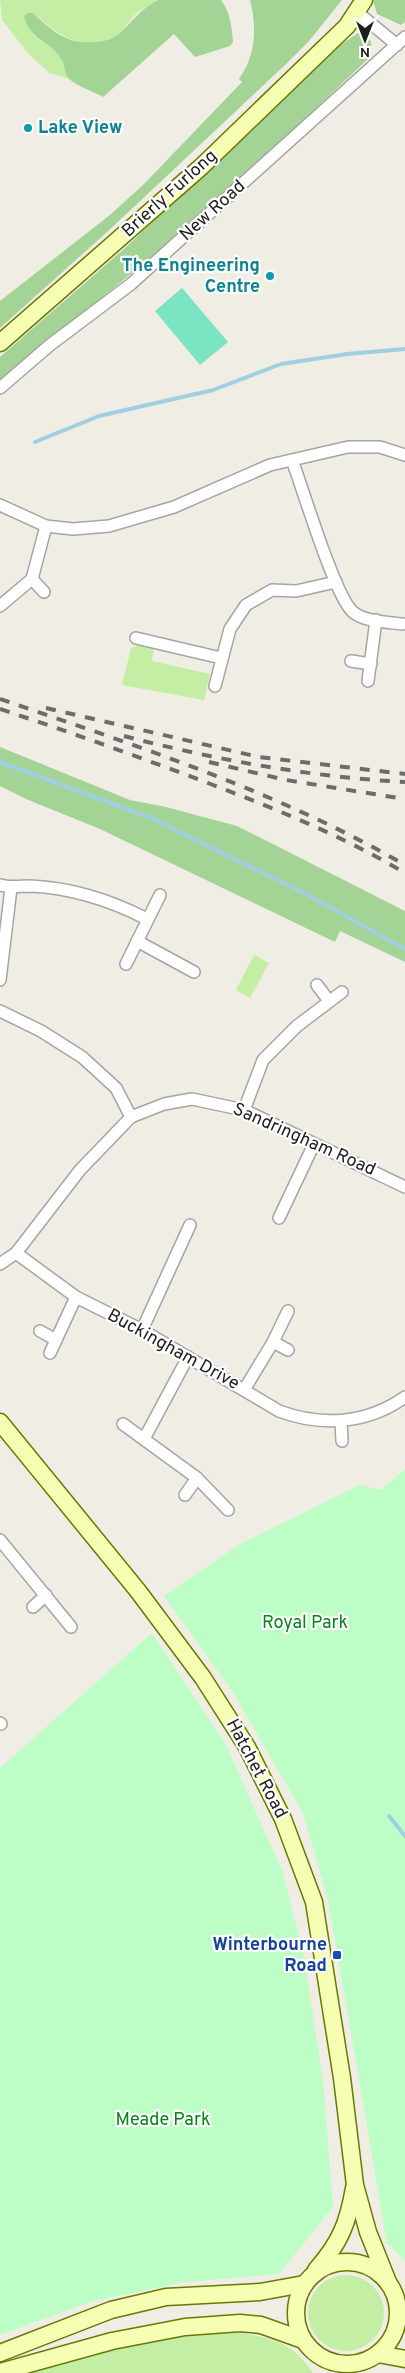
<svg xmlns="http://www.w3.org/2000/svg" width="405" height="2373" font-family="Overpass,sans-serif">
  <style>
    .grass { fill: #c5eea5 }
    .forest { fill: #a3d395 }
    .park { fill: #bdfec6 }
    .pitch { fill: #7be5c3 }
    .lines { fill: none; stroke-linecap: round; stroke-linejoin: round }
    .stream { stroke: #a0cfe1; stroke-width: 4 }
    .street-casing { stroke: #a5a5a5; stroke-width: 14 }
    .secondary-casing { stroke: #667b00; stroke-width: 19 }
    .street { stroke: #fff; stroke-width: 11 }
    .secondary { stroke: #f6feb3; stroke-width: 16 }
    .rail { stroke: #6c6c6c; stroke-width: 4; stroke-dasharray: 10 10; stroke-linecap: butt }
    .culture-dot { fill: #0f9aa8; stroke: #fff; stroke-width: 2 }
    .transit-dot { fill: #1a4fb4; stroke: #fff; stroke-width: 2 }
    .labels { text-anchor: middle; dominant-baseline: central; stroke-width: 4.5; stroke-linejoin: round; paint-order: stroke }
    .culture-label { font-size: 18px; font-weight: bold; fill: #0d838f; stroke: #fff; text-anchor: start }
    .street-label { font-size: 18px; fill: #1e1e1e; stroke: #fff }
    .park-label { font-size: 18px; fill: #038616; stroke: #fff }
    .transit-label { font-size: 18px; font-weight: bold; fill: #164399; stroke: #fff; text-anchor: end }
  </style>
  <rect width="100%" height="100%" fill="#f0ede4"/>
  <g class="grass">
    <path d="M0,0h158c-8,5 -17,9 -23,15 -7,7 -11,15 -19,21 -29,20 -62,-3 -82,-23l-1,22c9,7 23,15 29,24 3,6 3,13 7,20l-20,-6 -22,-21 -25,-32z"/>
    <path d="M142,644l12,4 -2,13 58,13 -6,26 -82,-15 9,-37z"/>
    <path d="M254,955l15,8 -19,35 -14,-8z"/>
    <circle cx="346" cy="2313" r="38"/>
    <path d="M236,2332c36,7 55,8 77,41h-289c70,-20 138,-38 212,-41z"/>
  </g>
  <g class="forest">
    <path d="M158,0h63c9,11 11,28 12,42l-3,4 -35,11 -21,-23 -71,63c-10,-6 -27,-11 -35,-19 -4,-6 -3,-13 -6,-18 -11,-19 -32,-19 -38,-44l4,-3h5c21,20 35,32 65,29 8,-1 15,-3 22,-9 15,-14 18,-22 38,-33z"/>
    <path d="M250,0h92l-33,41 -23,23 -180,169 -106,95v-27l110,-86 34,-31 98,-102 -3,-3c17,-23 18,-52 11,-79z"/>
    <path d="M373,0h32v22l-4,3 -24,-11z"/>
    <path d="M363,30l8,12v14l-162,153 -209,173v-25l124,-108 210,-200z"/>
    <path d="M0,747l130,53 36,7 71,19 168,85v51l-65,-31 -5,11 -235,-113 -74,-30 -26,-13z"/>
  </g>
  <g class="park">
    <path d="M405,1469v791l-18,-17 -59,-343 -25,-87 -71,-122 -68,-95 76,-52 120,-59 21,5z"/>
    <path d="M152,1633l74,112 57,128 21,84 19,123 10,127 -54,67 -94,8 -92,19 -93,34v-567z"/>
  </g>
  <path class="pitch" d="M182,288l46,54 -28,23 -45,-54z"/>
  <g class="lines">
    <g class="stream">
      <path d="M35,442l64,-26 114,-26 68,-26 66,-10 58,-5"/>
      <path d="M0,762l151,56 155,76 99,55"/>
      <path d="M389,1816l16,20"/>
    </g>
    <g class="street-casing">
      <g id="street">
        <path d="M357,12l40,33"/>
        <path d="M0,388l50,-43 81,-61 274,-247"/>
        <path d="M292,460c11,29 43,137 61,152 12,10 35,10 49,12"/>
        <path d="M0,505l46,21 27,3 36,-3 65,-19 96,-42 78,-18h32l25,8"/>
        <path d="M32,579l12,13"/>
        <path d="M0,606l32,-27 14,-53"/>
        <path d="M136,638l85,20"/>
        <path d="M351,661l20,3"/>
        <path d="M368,681l8,-61"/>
        <path d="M215,686l15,-57 16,-24 26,-15 24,1 40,-9"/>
        <path d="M0,885c11,3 20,1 31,1 41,2 81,15 116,33"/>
        <path d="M137,941l57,31"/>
        <path d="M126,964l34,-69"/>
        <path d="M0,980l11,-92"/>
        <path d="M317,985l12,16"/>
        <path d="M0,1011l41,20 41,26 34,31 15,29"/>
        <path d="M244,1110l19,-50 34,-34 45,-34"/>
        <path d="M279,1218l35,-74"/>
        <path d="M16,1253l60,44 66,33 137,81c43,16 88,13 126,-14"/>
        <path d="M0,1264l16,-11 64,-83 51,-53 33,-13 28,-5 52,11 161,77"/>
        <path d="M142,1330l48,-105"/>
        <path d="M40,1331l16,9"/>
        <path d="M273,1342l15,8"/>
        <path d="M50,1353l26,-56"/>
        <path d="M244,1390l29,-48 15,-31"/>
        <path d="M341,1421l1,20"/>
        <path d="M123,1424l74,54 31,32"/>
        <path d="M144,1439l44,-82"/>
        <path d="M185,1495l12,-17"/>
        <path d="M0,1540l71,87"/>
        <path d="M33,1607l13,-12"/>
        <path d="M0,1723l1,1"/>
      </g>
    </g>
    <g class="secondary-casing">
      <g id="secondary">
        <path d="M0,343l201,-176 146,-141 17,-26"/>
        <path d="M0,1422l138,169 65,87 44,69 36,72 31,83 28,176 13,107 13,47 20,50"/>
        <circle cx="347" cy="2313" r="51"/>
        <path d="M316,2270c24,-27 32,-47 38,-82"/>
        <path d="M0,2353l111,-43 55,-13 94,-5 44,-8"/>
        <path d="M378,2354l27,5"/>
        <path d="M0,2372l112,-31 73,-14 55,-4 21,2 42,15"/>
      </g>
    </g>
    <use href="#street" class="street"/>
    <use href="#secondary" class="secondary"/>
    <g class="rail">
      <path d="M0,699c137,47 279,93 405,166"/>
      <path d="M46,708l213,49 146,17"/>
      <path d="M0,709c70,23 139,48 208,74 68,26 135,53 197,90"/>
      <path d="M124,736c92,24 187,41 281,46"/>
      <path d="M209,762l77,18 119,19"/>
    </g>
  </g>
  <g class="culture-dot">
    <circle cx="28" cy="128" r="5"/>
    <circle cx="270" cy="276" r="5"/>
  </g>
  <rect class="transit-dot" x="332" y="1950" width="10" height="10" rx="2.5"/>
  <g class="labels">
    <g class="culture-label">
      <text x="38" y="128">Lake View</text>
      <text x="260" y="266" text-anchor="end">The Engineering<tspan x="260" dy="21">Centre</tspan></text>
    </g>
    <g class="street-label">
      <text transform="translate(170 194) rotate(-42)">Brierly Furlong</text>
      <text transform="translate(213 211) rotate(-42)">New Road</text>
      <text transform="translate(304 1140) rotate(24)">Sandringham Road</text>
      <text transform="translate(173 1350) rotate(29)">Buckingham Drive</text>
      <text transform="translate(256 1769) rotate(62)">Hatchet Road</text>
    </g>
    <g class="park-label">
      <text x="305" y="1623">Royal Park</text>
      <text x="163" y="2120">Meade Park</text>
    </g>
    <g class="transit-label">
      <text x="327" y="1945">Winterbourne<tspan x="327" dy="21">Road</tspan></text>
    </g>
  </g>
  <g transform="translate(365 40) rotate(180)" stroke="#ffffff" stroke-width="4" paint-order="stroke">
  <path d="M0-4L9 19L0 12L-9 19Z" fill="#1e1e1e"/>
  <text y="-8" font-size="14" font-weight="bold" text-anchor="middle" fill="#1e1e1e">N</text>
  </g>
</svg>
